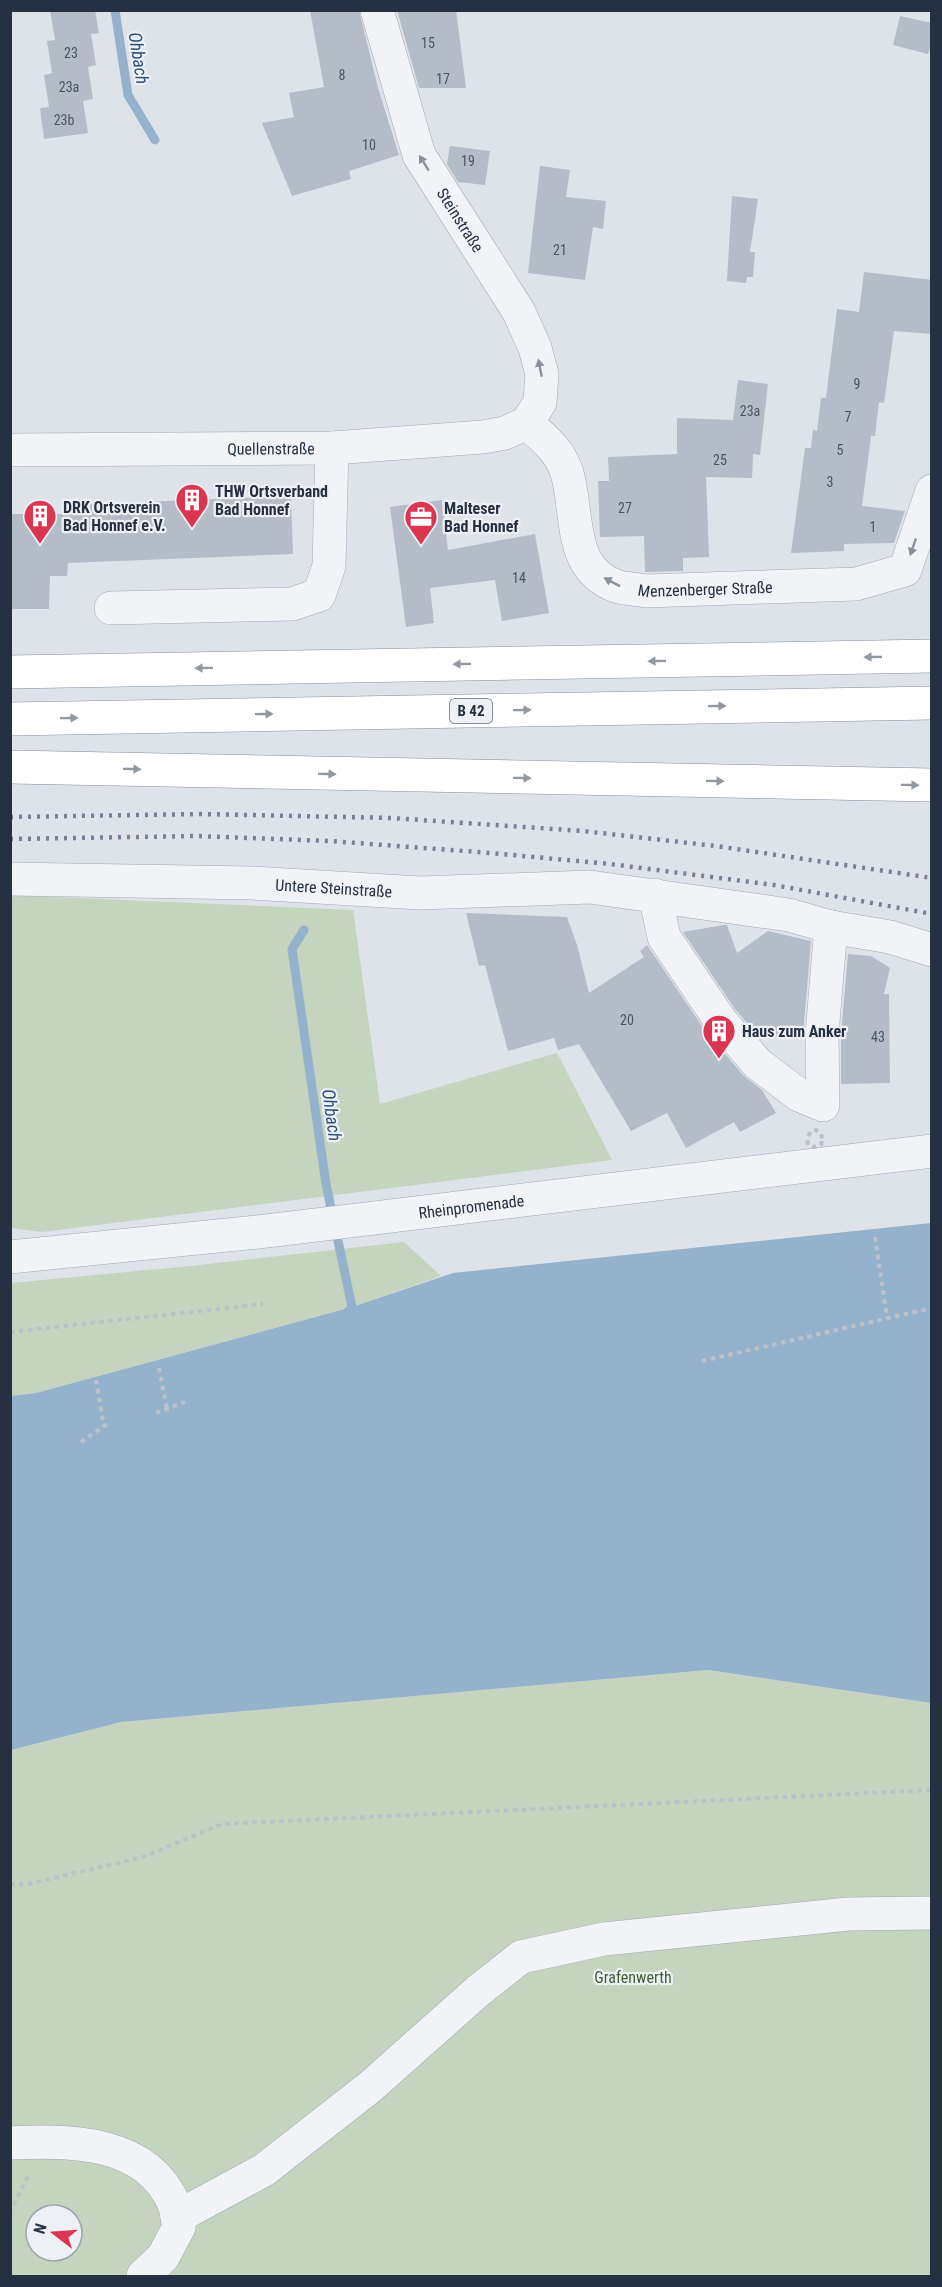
<svg xmlns="http://www.w3.org/2000/svg" width="942" height="2287" font-family="'Roboto Condensed',sans-serif">
  <style>
    .green { fill: #c4d4be; fill-rule: evenodd }
    .water { fill: #95b2cd }
    .lines { fill: none; stroke-linecap: round; stroke-linejoin: round }
    .stream { stroke: #95b2cd; stroke-width: 9 }
    .building { fill: #b4bcc7 }
    .minor-casing { stroke: #a3a9b4; stroke-width: 34 }
    .highway-casing { stroke: #8490a1; stroke-width: 34 }
    .path { stroke: #bcc0c8; stroke-width: 4; stroke-dasharray: 4.5 4.5; stroke-linecap: butt }
    .minor { stroke: #f1f3f7; stroke-width: 33 }
    .highway { stroke: #fff; stroke-width: 33 }
    .rail { stroke: #758294; stroke-width: 4.5; stroke-dasharray: 3 6; stroke-linecap: butt }
    .path-bridge { stroke: #bcc0c8; stroke-width: 4; stroke-dasharray: 4.5 4.5; stroke-linecap: butt }
    .oneway { fill: #8b929c }
    .oneway2 { fill: #9298a0 }
    .labels { text-anchor: middle; dominant-baseline: central; stroke-width: 4.5; stroke-linejoin: round; paint-order: stroke }
    .number-label { font-size: 14px; fill: #495363 }
    .shield { fill: #edf1f6; stroke: #616a78; stroke-width: 1.5 }
    .shield-label { font-size: 15px; font-weight: bold; fill: #253042 }
    .street-label { font-size: 16px; fill: #253042; stroke: #edf1f6 }
    .poi-label { font-size: 16px; font-weight: bold; fill: #253042; stroke: #edf1f6; text-anchor: start }
    .park-label { font-size: 16px; fill: #3b5f31; stroke: #edf1f6 }
    .water-label { font-size: 18px; font-style: italic; fill: #2b507a; stroke: #edf1f6 }
  </style>
  <rect width="100%" height="100%" fill="#dee2e9"/>
  <g class="green">
    <path d="M11,895l342,15 27,194 177,-51 55,107 -570,72 -31,-4z"/>
    <path d="M404,1242l37,34 -89,31 -316,86 -25,3v-113l179,-17z"/>
    <path d="M708,1670l223,33v573h-920v-526l110,-28zM36,2215h36v36h-36z"/>
  </g>
  <path class="water" d="M931,1223v480l-223,-33 -587,52 -110,28v-354l25,-3 316,-86 101,-34z"/>
  <g class="lines">
    <g class="stream">
      <path d="M115,10l13,85 27,45"/>
      <path d="M304,930l-12,19 34,235 26,123 -7,8"/>
    </g>
  </g>
  <g class="building">
    <path d="M50,10h45l4,23 -8,1 5,31 -8,2 5,32 -10,2 5,32 -44,6 -4,-31 9,-1 -5,-32 8,-2 -5,-32 8,-1z"/>
    <path d="M310,10h49l19,78 21,67 -50,16 2,8 -59,17 -30,-73 32,-6 -5,-24 35,-6z"/>
    <path d="M397,10h59l10,78h-47z"/>
    <path d="M900,16l32,7v18l-4,13 -35,-9z"/>
    <path d="M450,146l40,5 -5,34 -27,-3 -11,-18z"/>
    <path d="M540,166l30,4 -4,27 40,4 -3,28 -10,-2 -8,53 -57,-7z"/>
    <path d="M732,196l26,3 -8,53h5l-2,25h-6l-1,6 -19,-2z"/>
    <path d="M864,272l68,8v54l-38,-3 -10,72 -5,-1 -4,34h-4l-9,70 43,5 -11,32 -50,1v7l-53,2 14,-105h6l2,-18 4,1 4,-33h5l11,-89 22,3z"/>
    <path d="M738,380l30,4 -8,71 -7,-1 -1,24 -46,-1 3,80 -26,1v13l-38,1 -1,-36 -44,1 -2,-56h11l-1,-24 69,-3v-36l56,2z"/>
    <path d="M291,496l2,58 -225,9 -1,13h-17l-1,33h-39v-95h80v-10z"/>
    <path d="M442,500l6,50 87,-16 14,79 -47,8 -7,-41 -65,8 4,35 -28,4 -16,-120z"/>
    <path d="M466,913l101,4 10,28 12,48 55,-36 -4,-6 7,-6 59,87 38,44 18,14 14,23 -36,19 -6,-10 -48,26 -19,-35 -36,18 -52,-87 -21,6 -4,-12 -46,13 -23,-86 -6,1z"/>
    <path d="M724,925h3l10,28 31,-22 43,10 -8,93 -42,5 -26,-30 -52,-77z"/>
    <path d="M848,954l23,2 19,12 -6,26h5l1,89 -49,1v-49z"/>
  </g>
  <g class="lines">
    <g class="minor-casing">
      <g id="minor">
        <path id="s1" d="M377,10l42,145 100,157 16,36 7,26 -2,28 -13,21"/>
        <path id="s2" d="M527,423c17,15 33,28 40,50 12,40 0,98 52,114 8,2 18,2 27,4l210,-7 49,-14 27,-79"/>
        <path id="s3" d="M10,450l322,-2 151,-11 22,-4 22,-10"/>
        <path d="M111,608l181,-4 27,-9 10,-29 3,-118"/>
        <path id="s4" d="M10,879l242,4 168,10 170,-6 199,28 42,12 59,10 42,13"/>
        <path d="M655,895l9,42 56,83 38,44 41,31 24,10 -1,-71 9,-107"/>
        <path id="s5" d="M10,1257l248,-25 674,-81"/>
        <path d="M10,2143c59,-3 137,-3 164,61 3,7 3,16 5,23l-16,30 -20,19"/>
        <path d="M177,2217l87,-47 106,-83 108,-96 43,-34 83,-18 244,-25 84,-1"/>
      </g>
    </g>
    <g class="highway-casing">
      <g id="highway">
        <path d="M10,672l922,-16"/>
        <path d="M10,719l922,-16"/>
        <path d="M10,767l922,18"/>
      </g>
    </g>
    <g class="path">
      <path d="M875,1237l12,81"/>
      <path d="M10,1332l253,-28"/>
      <path d="M702,1361l230,-53"/>
      <path d="M159,1368l8,41"/>
      <path d="M96,1380l8,47"/>
      <path d="M156,1413l29,-11"/>
      <path d="M81,1442l29,-20"/>
      <path d="M10,1885l18,-1 115,-27 79,-33 710,-34"/>
      <path d="M10,2213l18,-37"/>
    </g>
    <use href="#minor" class="minor"/>
    <use href="#highway" class="highway"/>
    <g class="rail">
      <path d="M10,817l191,-3 190,4 192,13 133,15 216,32"/>
      <path d="M10,839l187,-3 133,5 161,12 119,11 164,21 158,29"/>
    </g>
    <path class="path-bridge" d="M822,1141l-1,4 -7,2 -6,-2 -1,-7 4,-7 5,-1 5,3 2,9"/>
  </g>
  <defs><path id="oneway-solid" d="M-6-.8H1V-3.2L6.5 0L1 3.2V.8H-6Z" transform="scale(1.5)"/></defs>
  <g class="oneway">
    <use href="#oneway-solid" transform="translate(424 163) rotate(-122)"/>
    <use href="#oneway-solid" transform="translate(540 368) rotate(-101)"/>
    <use href="#oneway-solid" transform="translate(913 547) rotate(109)"/>
    <use href="#oneway-solid" transform="translate(612 582) rotate(-153)"/>
  </g>
  <g class="oneway2">
    <use href="#oneway-solid" transform="translate(873 657) rotate(179)"/>
    <use href="#oneway-solid" transform="translate(657 661) rotate(179)"/>
    <use href="#oneway-solid" transform="translate(462 664) rotate(179)"/>
    <use href="#oneway-solid" transform="translate(204 668) rotate(179)"/>
    <use href="#oneway-solid" transform="translate(717 706) rotate(-1)"/>
    <use href="#oneway-solid" transform="translate(522 710) rotate(-1)"/>
    <use href="#oneway-solid" transform="translate(264 714) rotate(-1)"/>
    <use href="#oneway-solid" transform="translate(69 718) rotate(-1)"/>
    <use href="#oneway-solid" transform="translate(132 769) rotate(1)"/>
    <use href="#oneway-solid" transform="translate(327 774) rotate(1)"/>
    <use href="#oneway-solid" transform="translate(522 778) rotate(1)"/>
    <use href="#oneway-solid" transform="translate(715 781) rotate(1)"/>
    <use href="#oneway-solid" transform="translate(910 785) rotate(1)"/>
  </g>
  <defs>
    <g id="building-pin" transform="scale(1.725)"><path d="M0 17L-7.5 6A9.5 9.5 0 1 1 7.5 6Z" fill="#dc3552" stroke="#edf1f6"/><path d="M-4-6H4V6H1V3H-1V6H-4ZM-2.5-4.3h1.7v1.8h-1.7ZM.8-4.3h1.7v1.8H.8ZM-2.5-1h1.7V.8h-1.7ZM.8-1h1.7V.8H.8Z" fill="#fff"/></g>
    <g id="office-pin" transform="scale(1.725)"><path d="M0 17L-7.5 6A9.5 9.5 0 1 1 7.5 6Z" fill="#dc3552" stroke="#edf1f6"/><path d="M-6-3h4V-5.5h4V-3h4V5H-6ZM-1-4.5V-3h2v-1.5ZM-6 0V1H6V0Z" fill="#fff"/></g>
  </defs>
  <g fill-rule="evenodd">
    <use href="#building-pin" x="192" y="500"/>
    <use href="#building-pin" x="40" y="516"/>
    <use href="#office-pin" x="421" y="517"/>
    <use href="#building-pin" x="719" y="1031"/>
  </g>
  <g class="labels">
    <g class="number-label">
      <text x="428" y="43">15</text>
      <text x="71" y="53">23</text>
      <text x="342" y="75">8</text>
      <text x="443" y="79">17</text>
      <text x="69" y="87">23a</text>
      <text x="64" y="120">23b</text>
      <text x="369" y="145">10</text>
      <text x="468" y="161">19</text>
      <text x="560" y="250">21</text>
      <text x="857" y="384">9</text>
      <text x="750" y="411">23a</text>
      <text x="848" y="417">7</text>
      <text x="840" y="450">5</text>
      <text x="720" y="460">25</text>
      <text x="830" y="482">3</text>
      <text x="625" y="508">27</text>
      <text x="873" y="527">1</text>
      <text x="519" y="578">14</text>
      <text x="627" y="1020">20</text>
      <text x="878" y="1037">43</text>
    </g>
    <rect class="shield" x="450" y="699" width="42" height="24" rx="4.5"/>
    <g class="shield-label">
      <text x="471" y="711">B 42</text>
    </g>
    <g class="street-label">
      <text stroke="none"><textPath href="#s1" startOffset="228">Steinstraße</textPath></text>
      <text stroke="none"><textPath href="#s3" startOffset="261">Quellenstraße</textPath></text>
      <text stroke="none"><textPath href="#s2" startOffset="285">Menzenberger Straße</textPath></text>
      <text stroke="none"><textPath href="#s4" startOffset="324">Untere Steinstraße</textPath></text>
      <text stroke="none"><textPath href="#s5" startOffset="464">Rheinpromenade</textPath></text>
    </g>
    <g class="poi-label">
      <text x="215" y="491">THW Ortsverband<tspan x="215" dy="18">Bad Honnef</tspan></text>
      <text x="63" y="507">DRK Ortsverein<tspan x="63" dy="18">Bad Honnef e.V.</tspan></text>
      <text x="444" y="508">Malteser<tspan x="444" dy="18">Bad Honnef</tspan></text>
      <text x="742" y="1031">Haus zum Anker</text>
    </g>
    <g class="park-label">
      <text x="633" y="1977">Grafenwerth</text>
    </g>
    <g class="water-label">
      <text transform="translate(139 58) rotate(81)">Ohbach</text>
      <text transform="translate(332 1115) rotate(82)">Ohbach</text>
    </g>
  </g>
  <rect width="942" height="2287" fill="none" stroke="#253042" stroke-width="24"/>
  <g transform="translate(54 2233) rotate(287)"><circle r="28" fill="#edf1f6" stroke="#9da4ae" stroke-width="1.5"/>
  <path d="M0-4.5L10 22L0 15L-10 22Z" fill="#dc3552"/>
  <text y="-9" font-size="16" font-weight="bold" text-anchor="middle" fill="#253042">N</text>
  </g>
</svg>
